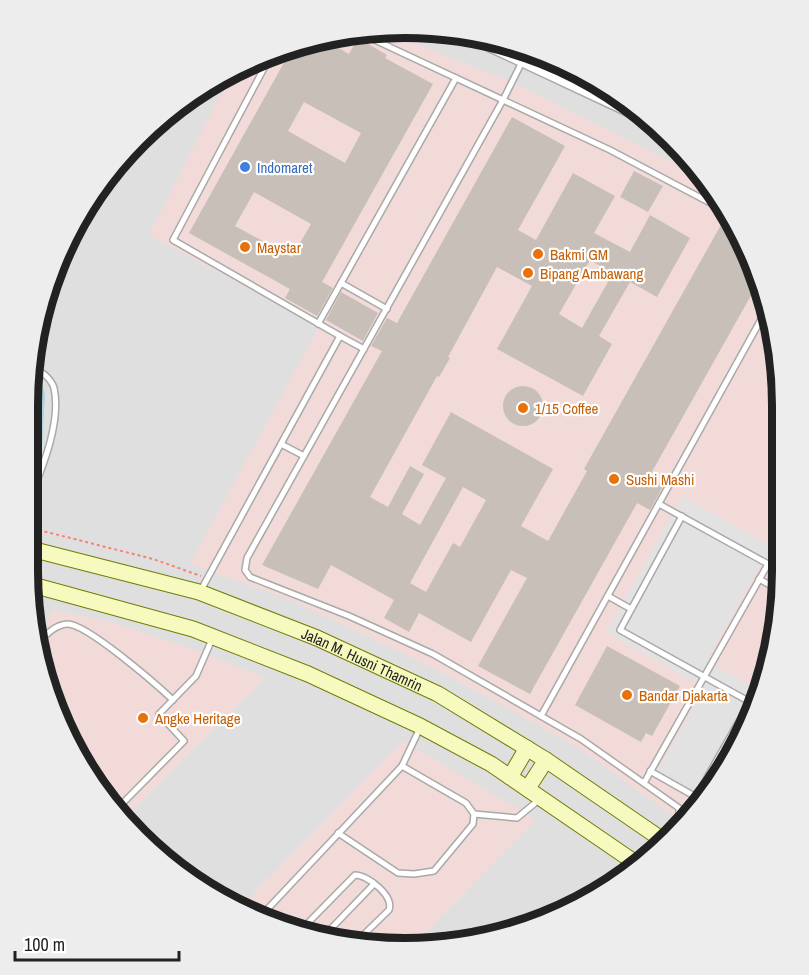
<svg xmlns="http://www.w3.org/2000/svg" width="809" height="975" font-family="'Archivo Narrow',sans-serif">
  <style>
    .residential { fill: #e0dfdf }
    .commercial { fill: #f2dad9 }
    .parking { fill: #e2e2e2 }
    .water { fill: #aad3df }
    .building { fill: #c7bfb8; fill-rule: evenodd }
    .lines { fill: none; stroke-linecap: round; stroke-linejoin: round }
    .service-casing { stroke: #a9a9a9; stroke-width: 8 }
    .minor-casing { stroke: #a9a9a9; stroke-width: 13 }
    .secondary-casing { stroke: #707d05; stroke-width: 17 }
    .path { stroke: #fa8072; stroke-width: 2; stroke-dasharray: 3 3; stroke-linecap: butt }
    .service { stroke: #fff; stroke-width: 5 }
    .minor { stroke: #fff; stroke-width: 10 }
    .secondary { stroke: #f7fabf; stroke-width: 15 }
    .shop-dot { fill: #3f7fe0; stroke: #fff; stroke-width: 2 }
    .food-dot { fill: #e8710a; stroke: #fff; stroke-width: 2 }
    .labels { text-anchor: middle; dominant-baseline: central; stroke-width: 4.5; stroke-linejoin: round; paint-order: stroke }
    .shop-label { font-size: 15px; fill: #366cbe; stroke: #fff; text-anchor: start }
    .food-label { font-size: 15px; fill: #c56008; stroke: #fff; text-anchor: start }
    .street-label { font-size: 15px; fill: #222; stroke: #fff }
    .rim { fill: none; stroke: #222; stroke-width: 8 }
  </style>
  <rect width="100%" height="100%" fill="#f2efe9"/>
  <path class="residential" d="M404,27l145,29 122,81 82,123 29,144 -1,192 -19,96 -74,128 -73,64 -66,35 -71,22 -99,6 -96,-19 -88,-43 -58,-48 -60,-78 -37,-91 -13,-97 1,-192 28,-119 82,-123 122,-81z"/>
  <g class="commercial">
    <path d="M383,31l131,52 182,91 57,86 29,144 -1,192 -19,96 -74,128 -4,3 -107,-76 -92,-52 -86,-44 -109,-51 -100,-36 129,-237 -170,-92 81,-159 30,-20z"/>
    <path d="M55,610l58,13 84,27 68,28 -142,141 -46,-60 -37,-91 -5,-37z"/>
    <path d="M403,741l133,79 -123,125 -34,2 -96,-19 -43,-21z"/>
  </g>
  <path class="parking" d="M682,496l89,50 -65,115 56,31 -63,109 -45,-24 50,-89 -98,-56z"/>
  <path class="water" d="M28,377l15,10 2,8 -3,54 -15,36z"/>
  <g class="building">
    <path d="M358,38l29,17 -2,3 48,26 -111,198 11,6 -16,28 -32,-18 5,-9 -101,-56 102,-183 37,-8 21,12zM304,102l57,31 -16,30 -57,-32zM254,192l57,32 -19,33 -57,-31z"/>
    <path d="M512,117l53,29 -47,84 18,10 37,-67 42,23 -21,37 36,19 20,-37 40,23 -33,59 -27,-15 -31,54 13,8 -29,52 -86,-47 35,-63 -35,-19 -49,90 2,1 -11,19 -2,-1 -67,121 18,10 22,-41 14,8 -22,40 18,11 26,-47 -24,-13 29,-53 102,57 -32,57 27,15 39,-70 -3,-2 138,-246 10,5 21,32 5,23 -109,194 14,9 -13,24 -13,-7 -107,191 -52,-28 49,-88 -16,-8 -40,72 -52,-29 -10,19 -25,-14 10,-18 -63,-35 -13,24 -56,-24 120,-214 -11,-5 16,-28 10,5zM590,260l23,13 -31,55 -23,-14zM463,487l23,13 -26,47 -7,-4 -27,49 -16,-9z"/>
    <path d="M634,171l29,15 -15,26 -28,-15z"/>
    <path d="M341,292l37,21 -15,28 -37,-21z"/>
    <circle cx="523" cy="406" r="20"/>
    <path d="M607,646l73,40 -28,50 -6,-3 -5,9 -66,-37z"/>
  </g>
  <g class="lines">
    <g class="service-casing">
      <g id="service">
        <path d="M364,35l246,115 108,57"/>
        <path d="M272,53l-99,187 167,96"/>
        <path d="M522,62l-19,38 -256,458 -2,12 5,7 99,39 84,38 148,85 98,69v8l-10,20"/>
        <path d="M341,283l46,26"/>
        <path d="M318,324l138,-246"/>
        <path d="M281,444l23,12"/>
        <path d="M27,507c13,-34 35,-83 27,-119 -3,-10 -14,-18 -23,-22"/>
        <path d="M759,579l22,12"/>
        <path d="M201,590l139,-254 24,13"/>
        <path d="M608,596l23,13"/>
        <path d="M37,644c8,-8 17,-19 30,-20 19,-1 90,61 106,76"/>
        <path d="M541,716l223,-402"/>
        <path d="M402,766l18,-38"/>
        <path d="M650,771l46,26 54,-95 -130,-72 62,-114"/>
        <path d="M644,783l124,-219 -109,-60"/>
        <path d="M116,810l68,-69 -25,-27 37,-38 17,-39"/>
        <path d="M474,814l43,4 23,-19"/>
        <path d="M260,917l142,-151 64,37 8,11 -1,10 -39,47 -20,3 -16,-1 -60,-40"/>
        <path d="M300,931l55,-56c13,0 39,21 34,35l-33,32"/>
        <path d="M324,936l50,-52"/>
      </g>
    </g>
    <g class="minor-casing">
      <path id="minor" d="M483,43l154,72"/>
    </g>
    <g class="secondary-casing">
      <g id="secondary">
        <path id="s1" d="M27,548l172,44 118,46 121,56 108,66 118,81"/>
        <path d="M29,584l164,45 115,45 112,52 71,38 146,100"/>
        <path d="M510,777l17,-29"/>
        <path d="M528,788l18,-28"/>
      </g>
    </g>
    <path class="path" d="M27,527l126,32 48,17"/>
    <use href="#service" class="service"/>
    <use href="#minor" class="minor"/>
    <use href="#secondary" class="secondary"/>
  </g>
  <circle class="shop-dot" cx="245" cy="167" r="6"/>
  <g class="food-dot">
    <circle cx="245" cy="247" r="6"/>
    <circle cx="538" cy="254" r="6"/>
    <circle cx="528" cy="273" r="6"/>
    <circle cx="523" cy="408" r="6"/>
    <circle cx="614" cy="479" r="6"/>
    <circle cx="627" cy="695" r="6"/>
    <circle cx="143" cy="718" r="6"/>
  </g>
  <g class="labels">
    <g class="shop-label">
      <text x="257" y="167">Indomaret</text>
    </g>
    <g class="food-label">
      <text x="257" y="247">Maystar</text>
      <text x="550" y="254">Bakmi GM</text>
      <text x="540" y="273">Bipang Ambawang</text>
      <text x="535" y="408">1/15 Coffee</text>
      <text x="626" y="479">Sushi Mashi</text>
      <text x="639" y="695">Bandar Djakarta</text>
      <text x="155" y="718">Angke Heritage</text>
    </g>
    <g class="street-label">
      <text stroke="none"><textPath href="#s1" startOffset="354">Jalan M. Husni Thamrin</textPath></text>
    </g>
  </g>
  <path d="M0 0H809V975H0ZM405 38H405A367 367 0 0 1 772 405V571A367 367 0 0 1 405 938H405A367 367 0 0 1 38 571V405A367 367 0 0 1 405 38Z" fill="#ededed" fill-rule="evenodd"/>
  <path class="rim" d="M405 38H405A367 367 0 0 1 772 405V571A367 367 0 0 1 405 938H405A367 367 0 0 1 38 571V405A367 367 0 0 1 405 38Z"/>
  <path d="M15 951v9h164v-9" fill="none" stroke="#222222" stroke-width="3"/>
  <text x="24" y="951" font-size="18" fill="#222222" stroke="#ffffff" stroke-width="4.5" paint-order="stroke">100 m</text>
</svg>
